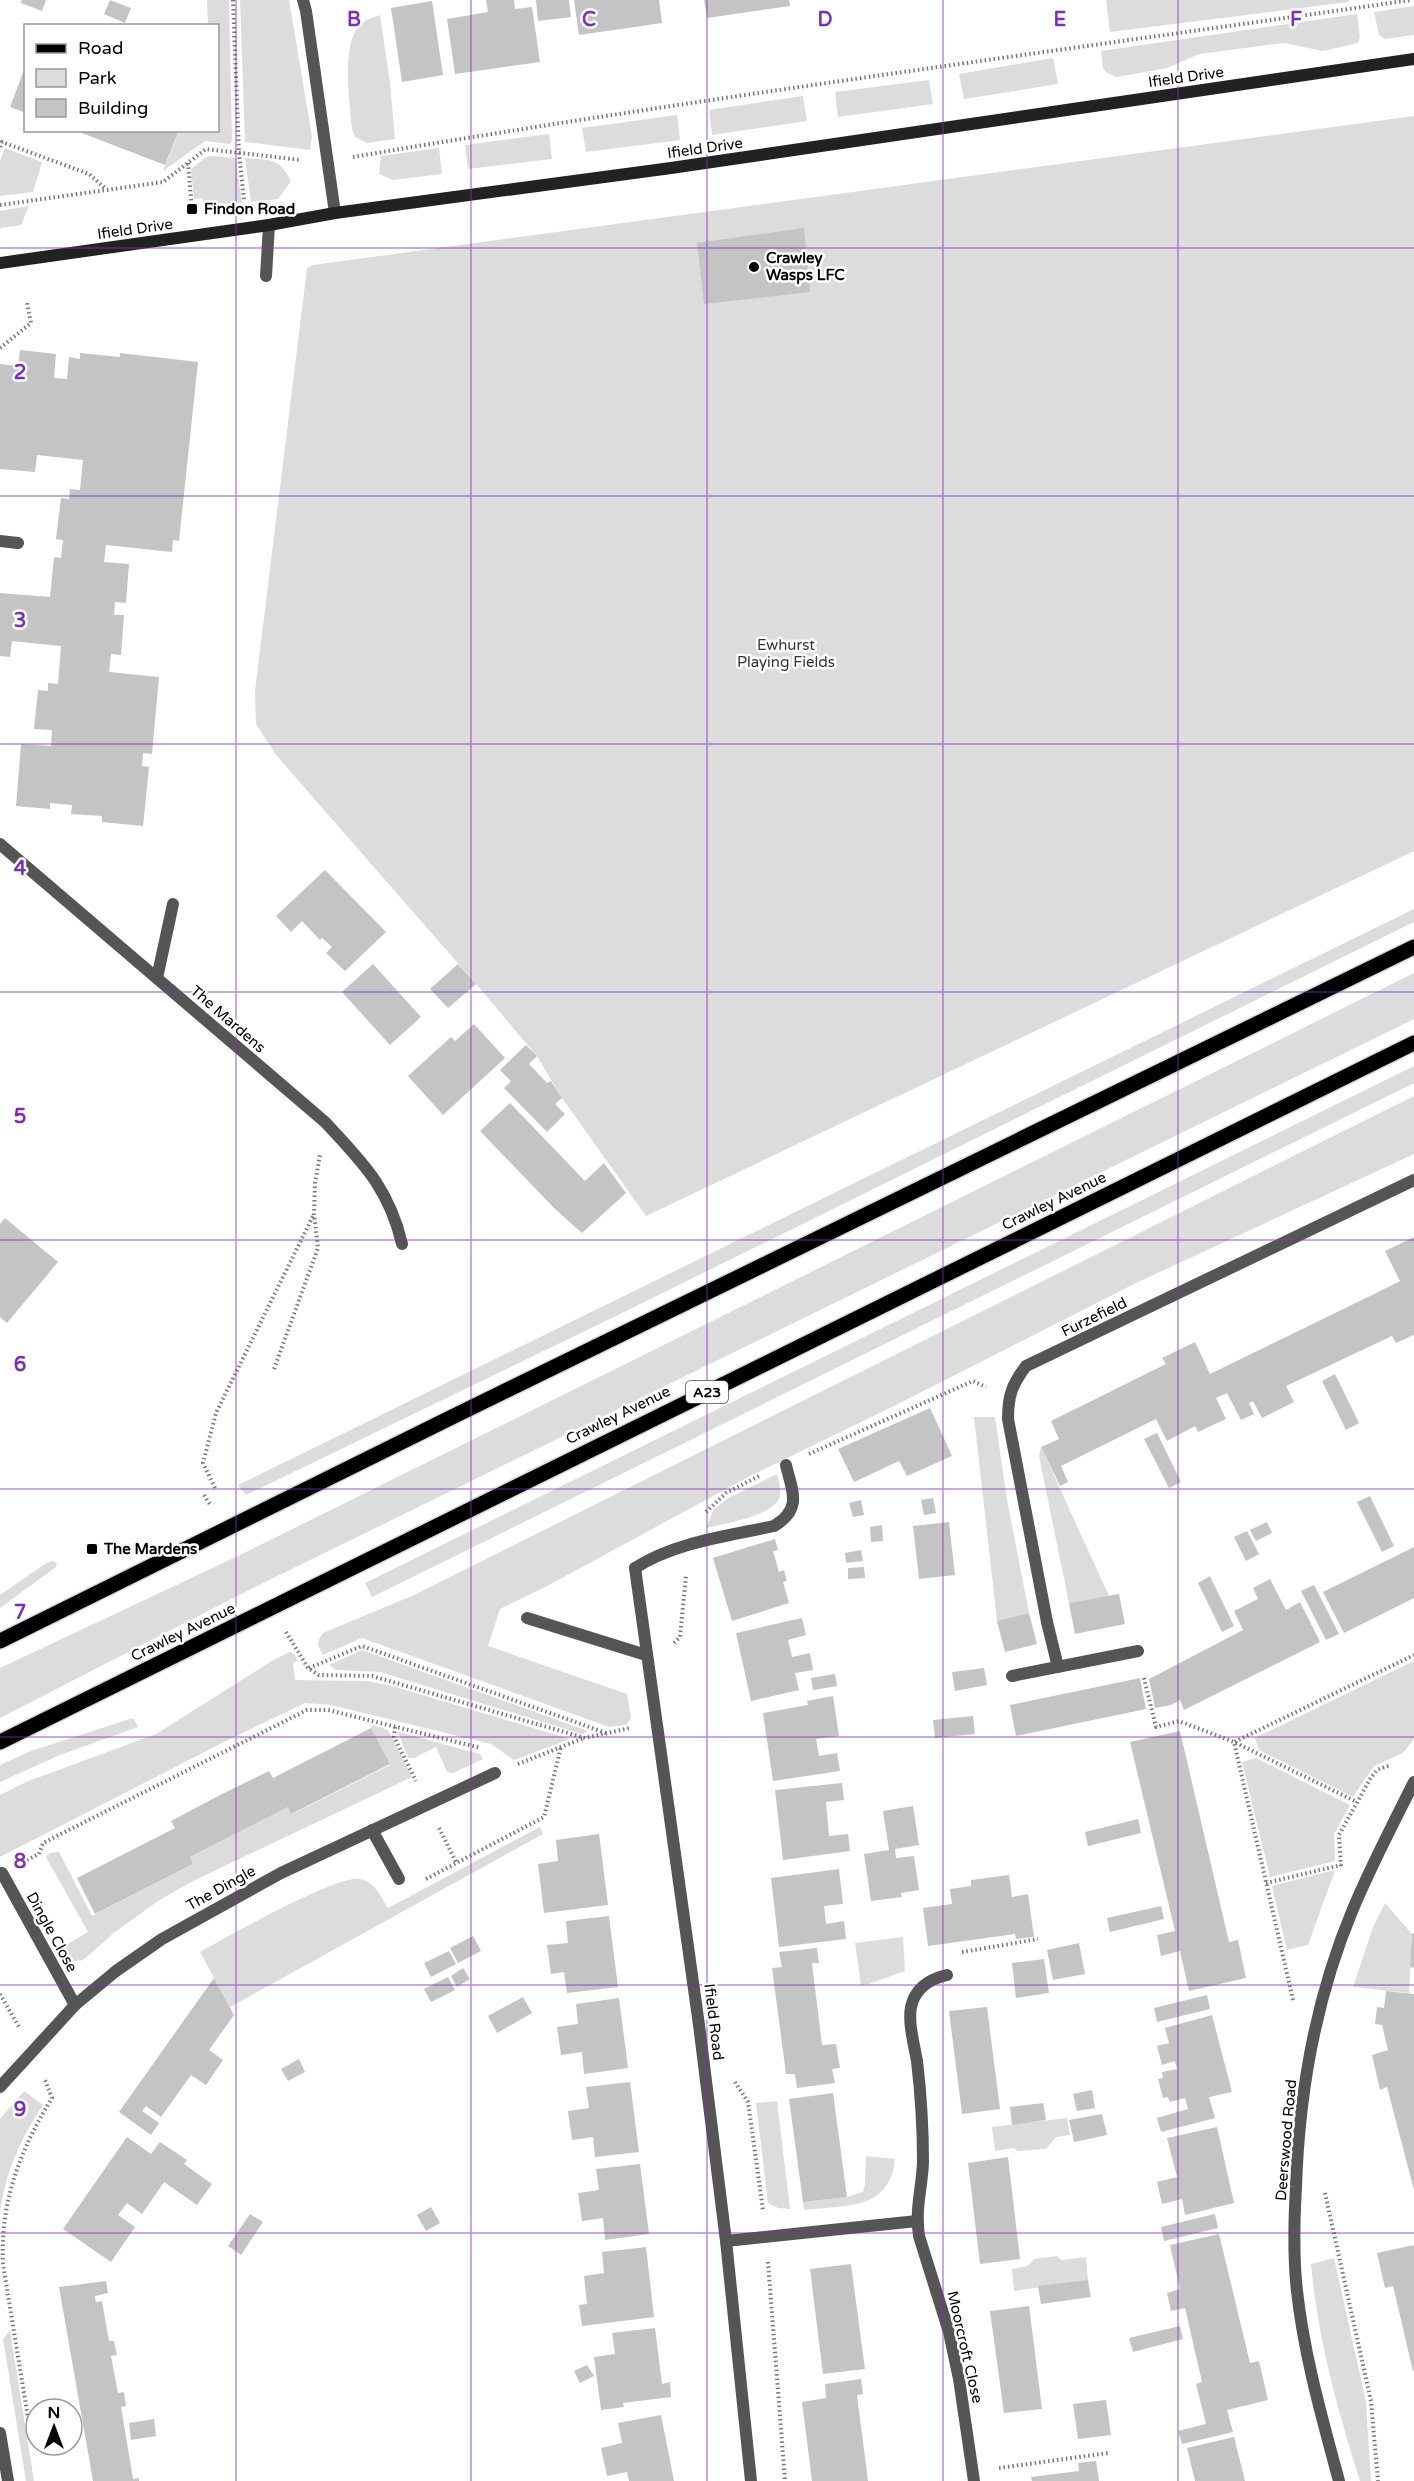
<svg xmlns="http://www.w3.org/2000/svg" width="1414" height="2481" font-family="'Varela Round',sans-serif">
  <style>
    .green { fill: #dcdcdc }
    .building { fill: #c4c4c4 }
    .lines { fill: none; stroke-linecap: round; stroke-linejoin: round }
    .primary-casing { stroke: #dbdbdb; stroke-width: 18 }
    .path { stroke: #777; stroke-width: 4; stroke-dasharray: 1.5 3; stroke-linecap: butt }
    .lane { stroke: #555; stroke-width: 12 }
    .street { stroke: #555; stroke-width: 12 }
    .secondary { stroke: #222; stroke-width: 12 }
    .primary { stroke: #000; stroke-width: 15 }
    .grid { fill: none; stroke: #7b2cbf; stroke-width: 1.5; stroke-opacity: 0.55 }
    .poi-dot { fill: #000; stroke: #fff; stroke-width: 2 }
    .labels { text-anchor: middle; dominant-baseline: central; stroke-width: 5; stroke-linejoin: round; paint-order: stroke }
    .shield { fill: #fff; stroke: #4c4c4c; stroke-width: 1.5 }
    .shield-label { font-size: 14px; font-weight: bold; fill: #000 }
    .street-label { font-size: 15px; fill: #000; stroke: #fff }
    .poi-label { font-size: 15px; font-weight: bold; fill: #000; stroke: #fff; text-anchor: start }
    .park-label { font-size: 15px; fill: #333; stroke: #fff }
    .grid-label { font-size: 20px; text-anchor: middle; font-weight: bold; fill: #7b2cbf; stroke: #fff; stroke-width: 5; stroke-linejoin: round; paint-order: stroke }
  </style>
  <rect width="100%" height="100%" fill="#fff"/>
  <g class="green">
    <path d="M207,0h22l3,140 -2,4 -25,-3 -42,30 16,-40 39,-1v-104l-10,-1z"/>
    <path d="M240,0h49l23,137 -2,13 -65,-8z"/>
    <path d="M1106,0h243v2l-239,30z"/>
    <path d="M1414,6v29l-29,4 -6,-4 -5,-23z"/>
    <path d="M1357,14l3,24 -2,5 -35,8 -39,-8 -85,11 -32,14 -50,9 -10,-4 -4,-5 -2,-17z"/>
    <path d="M380,15l10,68 5,56 -28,4 -12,-6 -3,-8c-2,-27 -10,-75 4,-99 5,-9 15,-12 24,-15z"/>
    <path d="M1053,58l5,26 -94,15 -5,-25z"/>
    <path d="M929,80l4,24 -95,13 -3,-25z"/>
    <path d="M803,96l4,25 -95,14 -3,-25z"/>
    <path d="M677,115l3,25 -94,12 -4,-24z"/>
    <path d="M1414,116v735l-768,365 -84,-118 -25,-42 -61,-72 -200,-229 -20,-31 -1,-33 52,-423 6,-3z"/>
    <path d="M549,134l3,25 -84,10 -3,-24z"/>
    <path d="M5,148l37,14 -9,30 -33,4v-35z"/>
    <path d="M439,148l3,26 -49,6 -14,-6 2,-18z"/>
    <path d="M212,156l24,2 6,46 -38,6 -1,-12 -9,1 -3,-30 15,-12z"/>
    <path d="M245,158c26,3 33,-2 46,23l-13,18 -27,3z"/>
    <path d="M29,206l-8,19 -21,3v-17z"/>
    <path d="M1414,909v13l-798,394 -370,179 -8,-10z"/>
    <path d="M1414,973v46l-1167,572 -247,127v-50l238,-112z"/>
    <path d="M1414,1066v17l-1042,514 -7,-14z"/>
    <path d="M1414,1096v58l-278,129 -242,123 -144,70 -201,109 -49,24 -12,37 139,48 4,24 -5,7 -17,2 -247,-89 -39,17 -5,-9 1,-7 4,-6 91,-38z"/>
    <path d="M974,1417h21l12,83 22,113 -32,8z"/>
    <path d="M1041,1447l68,149 -40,7 -30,-147z"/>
    <path d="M777,1474c2,8 5,16 2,24 -6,18 -56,26 -73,30l8,-19 13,-10z"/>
    <path d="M52,1561l5,2 -1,4 -56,41v-13l45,-31z"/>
    <path d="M362,1650l226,81 -6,3 -202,-62 -44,-2 -7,-5z"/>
    <path d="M290,1652l5,2 2,7 -4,2 2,17 72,1 25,5 178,53 -56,21 -23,-16 -160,-39 -26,-2 -81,39 -224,115v-62l26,-13 130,-48 119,-75z"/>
    <path d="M1414,1661v78l-11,14 -29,13 -21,31 -94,-47 -4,-12z"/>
    <path d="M133,1718l5,9 -78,28 -60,27v-17l31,-14z"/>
    <path d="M373,1725l15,5 24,47 -221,105 -33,19 -43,31 -32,28c-13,3 -16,-2 -22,-12l27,-16 -42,-75 4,-4 9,-1 33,64 101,-52 -3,-7 98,-50 4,7 98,-49 -19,-37z"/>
    <path d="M398,1732l82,22 3,5 -30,14 -6,-1 -11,-25 -22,11h-6z"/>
    <path d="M1256,1758l94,47 -16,29 1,27 -65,16 -28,-115z"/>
    <path d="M540,1827l3,7 -313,173 -30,-55c27,-15 136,-77 160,-73 15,3 21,18 28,29z"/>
    <path d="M1335,1870l-27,75 -21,5 -15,-64z"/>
    <path d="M1385,1903l27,31 -3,59 -56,-6 20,-60z"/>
    <path d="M903,1937l2,34 -36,13 -8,1 -6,-42z"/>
    <path d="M24,2091l19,14c-22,33 -38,68 -43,108v-94z"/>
    <path d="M777,2101l13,108 -12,-1 -10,-5 -12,-100z"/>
    <path d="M1067,2118l3,17 -14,2 -10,12 -28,2 -5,-3 -18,3 -3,-24z"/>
    <path d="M866,2156l29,3c-5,52 -50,46 -91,51l-1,-8 44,-5 16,-5 2,-8z"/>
    <path d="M1057,2256l4,4 25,-3 2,23 -74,11 -2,-22 16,-3 6,-7z"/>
    <path d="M1334,2258l32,144 5,79h-11c-23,-72 -42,-142 -49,-217z"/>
    <path d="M10,2331l24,150h-8l-23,-142z"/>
  </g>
  <g class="building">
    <path d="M22,0h24l-4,11 -21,-8z"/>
    <path d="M110,0l21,8 -6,15 -21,-9z"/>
    <path d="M486,0h28l1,9 17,-2 8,55 -85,12 -8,-55 41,-7z"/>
    <path d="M536,0h33l2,17 -33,4z"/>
    <path d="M574,0h85l3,23 -83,12z"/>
    <path d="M704,0h85l1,6 -83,12z"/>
    <path d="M432,1l11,74 -41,7 -11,-74z"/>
    <path d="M25,67h1v46l-16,-6z"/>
    <path d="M74,130h105l-14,35z"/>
    <path d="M804,228l6,64 -106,12 -7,-61z"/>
    <path d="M20,350l36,4 -2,24 13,1 2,-22 11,2v-6l40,4v-4l78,9 -19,179 -6,-1 -1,12 -66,-7 -2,17 25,2 -3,39 -11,-1 -1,13h10l-3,40 -10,-1 -2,18 50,5 -7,77 -9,-1 -1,13 7,1 -6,59 -41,-4v-6l-31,-2 1,-9 -22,-2v6l-34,-3 5,-62 30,2 1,-16 -18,-1 4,-39 10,1v-8l10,1 3,-38 -49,-5 -2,16 -10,-1v-63l50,4 4,-40 7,1 2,-18 -7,-1 5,-41 8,1 1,-10 10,1 3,-30 -46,-5 -2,17 -35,-3v-105l18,2z"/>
    <path d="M325,870l61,62 -41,39 -19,-18 6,-6 -10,-9 -2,2 -18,-19 -11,11 -15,-16z"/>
    <path d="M373,964l48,53 -31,28 -48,-53z"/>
    <path d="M458,964l18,20 -28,24 -18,-19z"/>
    <path d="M474,1024l31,34 -62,57 -35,-39 43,-39 4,4z"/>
    <path d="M526,1045l11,11 -8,8 18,19 4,-2 11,17 -7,6 10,10 -18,18 -43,-44 7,-7 -11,-11z"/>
    <path d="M510,1103l75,78 19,-18 22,30 -44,40 -27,-24 -75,-78z"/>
    <path d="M5,1218l53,44 -51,61 -7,-6v-93z"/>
    <path d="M1414,1237v98l-18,8 -4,-7 -106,50 8,16 -32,16 -9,-17 -4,2 5,11 -13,6 -14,-27 -11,5 10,21 -28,13 -3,-6 -28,15 -11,-22 -95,47 7,16 -8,4 -19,-39 18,-8 -8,-18 115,-57 -4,-6 33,-16 15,32 162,-79 28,-14 -15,-30z"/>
    <path d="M1335,1374l24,49 -13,7 -24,-49z"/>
    <path d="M930,1408l22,48 -45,20 -8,-15 -45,21 -16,-33z"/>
    <path d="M1157,1433l24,49 -12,6 -25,-49z"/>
    <path d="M1370,1496l24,50 -12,6 -25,-50z"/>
    <path d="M933,1498l3,15 -12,2 -3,-15z"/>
    <path d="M861,1500l3,15 -11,2 -4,-14z"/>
    <path d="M949,1522l6,53 -36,4 -6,-53z"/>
    <path d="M1267,1522l5,11 -16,8 -6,-11z"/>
    <path d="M882,1525l1,16 -12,1 -1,-15z"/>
    <path d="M1247,1531l12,23 -13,7 -12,-24z"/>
    <path d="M775,1539l3,11 -5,1 6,21 5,-2 3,11 -4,1 6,21 -57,18 -19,-63z"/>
    <path d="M1414,1547v51l-70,35 -21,-41z"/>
    <path d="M861,1550l2,11 -17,2 -1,-10z"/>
    <path d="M864,1567l1,11 -17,1v-11z"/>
    <path d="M1210,1576l24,50 -12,6 -24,-49z"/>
    <path d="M1270,1579l16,31 14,-8 20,40 -136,68 -4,-10 -9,5 -16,3 -6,-29 94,-49 -9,-19 24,-12 -5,-11z"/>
    <path d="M1314,1585l25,49 -13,6 -25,-49z"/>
    <path d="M1119,1594l6,30 -50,10 -6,-31z"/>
    <path d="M1029,1613l8,31 -32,8 -8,-31z"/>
    <path d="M802,1618l4,17 -18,5 4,17 18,-4 3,17 -18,3 4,17 -48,11 -15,-68z"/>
    <path d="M984,1668l3,17 -32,6 -3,-19z"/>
    <path d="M835,1674l2,12 -24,4 -2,-12z"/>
    <path d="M1140,1678l6,31 -130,27 -6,-31z"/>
    <path d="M833,1696l6,40 -23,3 3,17 18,-3 3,18 -67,10 -10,-68 45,-8 -1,-4z"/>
    <path d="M973,1716l2,18 -40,4 -2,-18z"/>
    <path d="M371,1728l19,36 -99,50 -3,-7 -98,50 3,7 -98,50 -18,-36 98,-50 -4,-7 49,-26 49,-24 4,7z"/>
    <path d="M1180,1731l49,211 9,-2 8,38 -57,13 -9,-40 -19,5 -4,-21 18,-4 -45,-189z"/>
    <path d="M842,1783l2,17 -18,2 3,34 19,-2 2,17 -67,9 -8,-70z"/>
    <path d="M913,1806l6,39 -24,4 1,9 18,-2 5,34 -18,3 1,4 -31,4 -7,-47 25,-4 -6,-39z"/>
    <path d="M1138,1819l3,14 -53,13 -3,-14z"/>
    <path d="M599,1834l9,71 -64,8 -6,-49 20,-3 -2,-21z"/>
    <path d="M839,1869l4,35 -19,2 2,18 18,-3 2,18 -67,8 -8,-69z"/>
    <path d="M1009,1875l3,22 16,-3 6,43 -18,2 -1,-5 -87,12 -5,-38 29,-4 -2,-15 21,-3v-6z"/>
    <path d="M1161,1906l3,13 -54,13 -3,-14z"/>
    <path d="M609,1916l9,71 -51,6 -3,-21 -13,2 -4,-29 21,-2 -2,-22z"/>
    <path d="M1414,1933v35l-4,-1 2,-33z"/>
    <path d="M473,1936l8,15 -23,12 -8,-15z"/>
    <path d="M1079,1943l6,31 -32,6 -6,-30z"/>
    <path d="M817,1948l2,15h-7l10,82 14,-1 4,24 -8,1 3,14 -38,5 -2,-14h-9l-14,-106 10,-1 -3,-15z"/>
    <path d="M449,1951l7,13 -25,13 -7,-14z"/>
    <path d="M1044,1959l5,34 -33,5 -4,-35z"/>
    <path d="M463,1968l7,11 -13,8 -6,-11z"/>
    <path d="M448,1977l7,13 -24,12 -7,-13z"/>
    <path d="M214,1978l20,37 -25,35 14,10 -17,25 -15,-10 -30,42 -15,-11 -4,5 17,12 -8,12 -32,-23z"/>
    <path d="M1386,1991l28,3v196l-27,-103 -7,3 -8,-35 16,-5 -6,-25 -7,-1 2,-17 7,1z"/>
    <path d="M1207,1995l3,14 -53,13 -3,-14z"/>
    <path d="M523,1997l9,16 -35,20 -9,-17z"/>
    <path d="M619,1998l9,70 -44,6 -2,-22 -21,3 -4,-28 21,-3 -2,-20z"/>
    <path d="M987,2007l13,102 -38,5 -13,-103z"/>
    <path d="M1212,2015l20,77 -23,5 6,21 -54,14 -4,-14 31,-9 -3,-11 -15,4 -2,-5 -5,1 -5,-19 5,-1 -1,-6 15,-3 -2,-8 -13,4 -5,-19 12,-3 -4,-15z"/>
    <path d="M299,2059l6,13 -17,9 -7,-12z"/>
    <path d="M630,2082l9,70 -44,5 -2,-20 -21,3 -4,-29 21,-3 -3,-21z"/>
    <path d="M1092,2090l3,18 -18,3 -4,-17z"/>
    <path d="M833,2093l14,104 -44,5 -14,-103z"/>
    <path d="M1043,2103l3,17 -34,5 -2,-18z"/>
    <path d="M1102,2114l5,21 -33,7 -5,-22z"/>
    <path d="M1217,2127l17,76 -49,12 -3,-16 -20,5 -5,-22 20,-5 -10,-39z"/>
    <path d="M127,2137l24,17 9,-12 27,18 -3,4 28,20 -15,21 -33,-23 -22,32 -15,-11 -9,12 17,12 -24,35 -48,-33z"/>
    <path d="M1008,2157l12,102 -40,5 -12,-101z"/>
    <path d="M640,2164l9,70 -44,6 -2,-22 -21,3 -4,-28 21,-3 -3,-21z"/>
    <path d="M431,2207l9,16 -14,8 -9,-16z"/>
    <path d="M250,2214l13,8 -22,33 -13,-9z"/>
    <path d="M1215,2214l3,14 -54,13 -3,-14z"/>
    <path d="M1219,2234l31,129 9,-2 9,39 -41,10 6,22 -51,12 -4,-13 28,-7 -10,-40 6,-2 -17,-74 -14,3 -4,-18 13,-4 -10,-44z"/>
    <path d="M1414,2245v126h-1l-20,-85 -8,2 -8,-35z"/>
    <path d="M646,2247l8,70 -72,9 -3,-21 8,-1 -3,-28 20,-3 -2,-21z"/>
    <path d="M851,2264l14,105 -42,5 -13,-105z"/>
    <path d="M1088,2280l3,17 -50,7 -3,-18z"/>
    <path d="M106,2281l2,12 -13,3v2l1,4 6,-1 7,40h5l3,14 -6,1 7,37 6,-1 2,14 -5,1 12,72 6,-1v3h-46l-34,-194z"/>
    <path d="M1029,2306l13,103 -38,4 -14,-102z"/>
    <path d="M1180,2326l3,13 -50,13 -4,-14z"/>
    <path d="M655,2328l7,56 8,-2 1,15 -48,6 1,4 -23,3 -7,-53 21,-3 -3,-21z"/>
    <path d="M587,2365l7,11 -14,7 -6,-12z"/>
    <path d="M861,2379l2,15 -6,1 11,86h-56l-10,-79 24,-4 -1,-14z"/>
    <path d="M1106,2400l5,35 -33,4 -5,-35z"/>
    <path d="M661,2415l13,66h-45l-2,-9 -20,4 -6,-28 21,-5 -4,-20z"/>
    <path d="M154,2419l2,17 -25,4 -2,-17z"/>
    <path d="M1234,2437l11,44h-50l-8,-33z"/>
    <path d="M1096,2461l3,20h-67l-1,-4 48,-6 -1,-8z"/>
  </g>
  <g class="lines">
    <g class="primary-casing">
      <g id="primary">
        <path d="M0,1641l448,-222 966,-472"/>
        <path d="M0,1742l1414,-699"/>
      </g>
    </g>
    <g class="path">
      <path d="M233,0l6,153 5,47"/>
      <path d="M0,147l2,-5 87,32 17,15"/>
      <path d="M353,157c351,-60 705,-106 1058,-157"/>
      <path d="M188,163l4,46"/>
      <path d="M0,205l163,-23 43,-33 95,11"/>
      <path d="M0,348l31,-25 -4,-20"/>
      <path d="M274,1369l44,-121 -4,-34 1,-31 5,-28"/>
      <path d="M809,1454l164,-73 13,6"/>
      <path d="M215,1488l-12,-25 13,-50 98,-199"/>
      <path d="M204,1495l7,11"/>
      <path d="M706,1512l20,-19 35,-18"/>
      <path d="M286,1632l22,36 11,7 53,1 213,62 45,-10"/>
      <path d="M674,1643l6,-6 6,-61"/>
      <path d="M309,1668l53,-22 244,87"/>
      <path d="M1144,1678l12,49 23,-6 55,21 123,60"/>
      <path d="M395,1727l-1,10 22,44"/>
      <path d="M518,1764l66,-26"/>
      <path d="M439,1828l17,34"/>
      <path d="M27,1860l12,-6 4,-11 264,-133h21l153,38"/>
      <path d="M1341,1866l-2,-31 31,-56 7,-9 14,-5"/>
      <path d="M426,1879l118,-62 17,-70"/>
      <path d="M1266,1883l75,-18"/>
      <path d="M962,1952l76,-13"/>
      <path d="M0,1994l19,33"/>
      <path d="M1293,2000l-59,-258 180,-87"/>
      <path d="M735,2082l13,20 15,108"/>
      <path d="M1325,2193l46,208 7,80"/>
      <path d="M768,2262l17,219"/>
      <path d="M29,2424l-26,-160c-3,-62 17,-114 49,-166l-7,-18"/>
      <path d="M999,2468l109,-15"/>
    </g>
    <g class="lane">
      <path d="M266,276l3,-51"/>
      <path d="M0,541l18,2"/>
      <path d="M157,978l16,-74"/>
      <path d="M635,1568c40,-26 93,-32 139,-42 29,-17 18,-35 12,-61"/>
      <path d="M1047,1622l11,45"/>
      <path d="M1012,1676l126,-25"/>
      <path d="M2,1873l73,132"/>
    </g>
    <g class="street">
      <path d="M303,0l3,11 29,202"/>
      <path d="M0,844l325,278c38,41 64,66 77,122"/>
      <path d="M635,1568l64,457 27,216 25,240"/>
      <path d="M527,1618l119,37"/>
      <path d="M1047,1622l-39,-203c0,-24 4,-34 18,-53l388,-186"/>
      <path d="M372,1830l27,49"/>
      <path d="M947,1975c-17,4 -32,13 -36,32 -3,16 3,37 6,54 4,34 6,68 6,101 -1,27 -8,45 -4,74l30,96 10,47 15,102"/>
      <path d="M0,2087l75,-82 41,-34 46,-32 119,-66 214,-100"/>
      <path d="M726,2241l191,-20"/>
      <path d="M0,2433l8,48"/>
      <path d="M1339,2481c-17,-63 -35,-126 -42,-190 -4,-35 -3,-70 -1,-104 3,-95 20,-190 57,-278 18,-43 40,-85 61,-127"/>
    </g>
    <path class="secondary" d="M0,263l269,-38 66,-12 336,-45 743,-109"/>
    <use href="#primary" class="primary"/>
  </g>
  <path class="grid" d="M236,0v2481M471,0v2481M707,0v2481M943,0v2481M1178,0v2481M0,248h1414M0,496h1414M0,744h1414M0,992h1414M0,1240h1414M0,1489h1414M0,1737h1414M0,1985h1414M0,2233h1414"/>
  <g class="poi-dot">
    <rect x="186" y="203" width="12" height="12" rx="3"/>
    <circle cx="754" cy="267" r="6"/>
    <rect x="86" y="1543" width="12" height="12" rx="3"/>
  </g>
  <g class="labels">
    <rect class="shield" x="686" y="1381" width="42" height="22" rx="4.5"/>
    <g class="shield-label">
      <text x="707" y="1392">A23</text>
    </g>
    <g class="street-label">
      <text transform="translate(1186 77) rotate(-8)">Ifield Drive</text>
      <text transform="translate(705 148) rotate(-8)">Ifield Drive</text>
      <text transform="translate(135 229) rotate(-8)">Ifield Drive</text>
      <text transform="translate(228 1019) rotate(41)">The Mardens</text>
      <text transform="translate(1054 1201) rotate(-26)">Crawley Avenue</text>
      <text transform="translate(1094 1317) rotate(-26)">Furzefield</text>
      <text transform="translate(618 1415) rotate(-26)">Crawley Avenue</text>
      <text transform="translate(183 1632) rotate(-26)">Crawley Avenue</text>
      <text transform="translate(221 1888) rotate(-29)">The Dingle</text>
      <text transform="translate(52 1932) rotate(61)">Dingle Close</text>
      <text transform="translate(714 2022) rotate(83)">Ifield Road</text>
      <text transform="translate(1286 2140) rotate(-85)">Deerswood Road</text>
      <text transform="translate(965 2347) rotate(77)">Moorcroft Close</text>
    </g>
    <g class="poi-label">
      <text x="204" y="209">Findon Road</text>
      <text x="766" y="258">Crawley<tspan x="766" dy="17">Wasps LFC</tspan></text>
      <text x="104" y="1549">The Mardens</text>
    </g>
    <g class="park-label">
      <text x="786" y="645">Ewhurst<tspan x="786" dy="17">Playing Fields</tspan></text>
    </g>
  </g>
  <g class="grid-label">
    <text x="354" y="26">B</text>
    <text x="589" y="26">C</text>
    <text x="825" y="26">D</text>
    <text x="1060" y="26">E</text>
    <text x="1296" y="26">F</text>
    <text x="20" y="379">2</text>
    <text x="20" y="627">3</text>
    <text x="20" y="875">4</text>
    <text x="20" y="1123">5</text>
    <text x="20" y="1371">6</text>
    <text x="20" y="1619">7</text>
    <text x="20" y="1868">8</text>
    <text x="20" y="2116">9</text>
  </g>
  <rect x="24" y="24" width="195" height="108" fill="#ffffff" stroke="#999999" stroke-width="1.5"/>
  <rect x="36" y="44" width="30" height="9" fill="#000000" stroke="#999999" stroke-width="1.5"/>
  <text x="78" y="54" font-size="18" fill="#000000">Road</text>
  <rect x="36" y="69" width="30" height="18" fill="#dcdcdc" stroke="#999999" stroke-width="1.5"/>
  <text x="78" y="84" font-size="18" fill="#000000">Park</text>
  <rect x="36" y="99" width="30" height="18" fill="#c4c4c4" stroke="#999999" stroke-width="1.5"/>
  <text x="78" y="114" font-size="18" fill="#000000">Building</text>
  <g transform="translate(54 2427)"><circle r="28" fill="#ffffff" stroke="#999999" stroke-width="1.5"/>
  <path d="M0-4.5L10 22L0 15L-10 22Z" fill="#000000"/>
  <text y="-9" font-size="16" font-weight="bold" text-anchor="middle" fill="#000000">N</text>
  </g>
</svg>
